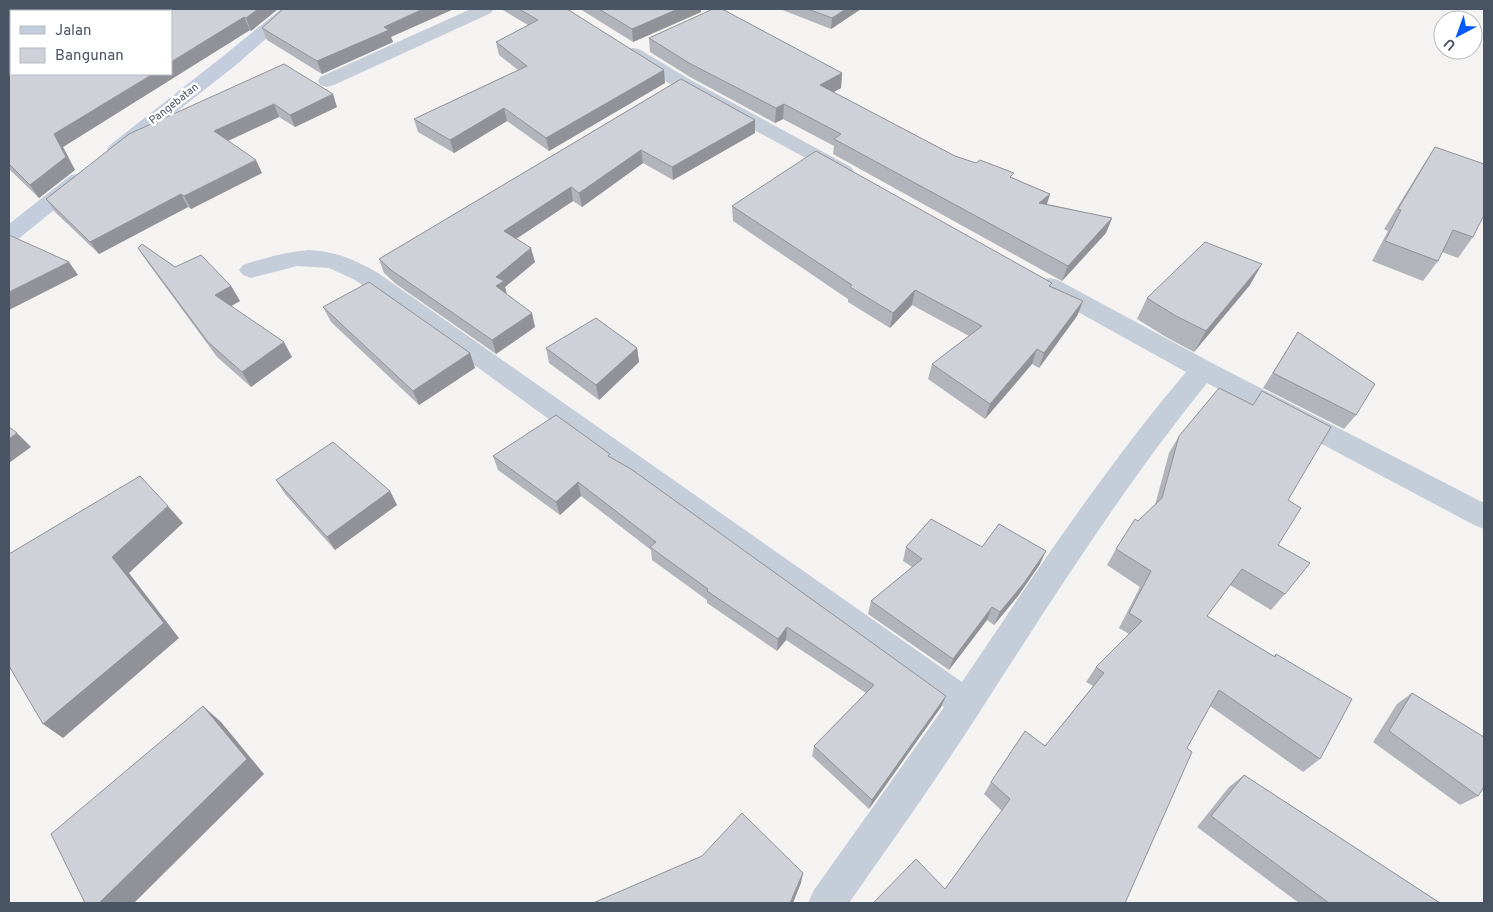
<svg xmlns="http://www.w3.org/2000/svg" width="1493" height="912" font-family="Overpass,sans-serif">
  <style>
    .lines { fill: none; stroke-linecap: round; stroke-linejoin: round }
    .street { fill: #c5cdd8; fill-rule: evenodd }
    .secondary { fill: #c4cddd; fill-rule: evenodd }
    .wall { fill: #b1b4ba }
    .shaded-wall { fill: #909297 }
    .building { fill: #ced1d8; stroke: #909297 }
    .labels { text-anchor: middle; dominant-baseline: central; stroke-width: 5; stroke-linejoin: round; paint-order: stroke }
    .far-street-label { font-size: 11px; fill: #485363; stroke: #fff }
  </style>
  <rect width="100%" height="100%" fill="#f5f3f2"/>
  <g class="lines">
    <g class="street">
      <path d="M471,9h23l-3,4 -157,72 -7,2 -7,-2 -2,-4 2,-4z"/>
      <path d="M633,48l6,1 50,30 162,88 3,4 -3,4 -7,2 -7,-2 -162,-88 -48,-30 -3,-4 3,-4z"/>
      <path d="M309,250c26,1 47,10 69,23l584,409c71,-106 142,-213 224,-310l-144,-80 -4,-6 4,-6 8,-2 8,2 154,83 272,140v26l-10,-4 -267,-142c-84,104 -156,218 -228,330 -41,64 -86,127 -130,190h-41l6,-13 130,-183 -508,-370 -81,-57 -26,-12 -32,-2 -46,12 -8,-3 -4,-5 4,-5c21,-7 43,-13 66,-15z"/>
    </g>
    <g class="secondary">
      <path d="M281,9h19l-64,56 -112,88 -7,2 -7,-2 -3,-4 3,-4 112,-88z"/>
      <path d="M78,174l7,1 4,5 -4,5 -68,55 -8,2v-18l62,-49z"/>
    </g>
  </g>
  <g class="wall">
    <path d="M9,9h269l-27,22 -1,-1 -187,117 12,23 -36,28 -30,-29z"/>
    <path d="M501,9h66l98,74 -116,68 -42,-30 -53,32 -36,-21 -4,-13 104,-49 -19,-15 -3,-13 32,-17z"/>
    <path d="M580,9h121v3l-68,30z"/>
    <path d="M780,9h81l-30,20z"/>
    <path d="M262,28l129,9 2,5 -71,32 -55,-34z"/>
    <path d="M649,38l193,35 -1,15 -8,4 122,64 58,22 37,16 -3,10 65,14 -6,15 -44,48 -229,-127 1,-8 -51,-27 -8,4 -85,-46 -40,-25z"/>
    <path d="M284,64l53,43 -42,20 -16,-10 -51,24 34,32 -71,36 -3,-2 -89,47 -44,-42 -9,-13z"/>
    <path d="M681,79l74,41v13l-82,47 -30,-17 -61,44 -9,-6 -57,38 19,23 -30,25 2,8 28,32 -39,27 -100,-70 -12,-11 -5,-14z"/>
    <path d="M1435,147l38,90 -15,21 -16,-6 -4,9 -15,20 -51,-20 16,-30 -4,-2 38,-62z"/>
    <path d="M732,206l319,80 32,15 -6,15 -38,52 -7,-4 -47,55 -57,-40 4,-15 37,-28 -57,-31 -22,23 -42,-26v-3l-115,-78z"/>
    <path d="M138,248l37,19 56,19 9,15 -9,5 61,51 -41,30 -34,-30 -69,-94z"/>
    <path d="M1250,285l-56,67 -28,-15 -29,-18 10,-21z"/>
    <path d="M323,307l147,46 5,15 -56,37 -88,-83z"/>
    <path d="M1298,332l58,83 -12,14 -81,-41z"/>
    <path d="M546,348h91l2,14 -40,38 -50,-37z"/>
    <path d="M1179,436l109,64 -10,45 7,49 -14,16 -41,-25 -23,31 67,40 2,-2 44,105 -17,13 -93,-66 -265,183 57,-78 -18,-17 7,-12 54,-36 48,-60 -7,-4 10,-15 33,-33 -10,-6 21,-41 -33,-22 9,-16 22,-28 17,-16 14,-52z"/>
    <path d="M493,456l117,1 336,239 -5,11 -72,102 -57,-53 2,-10 52,-53 -80,-53 -9,11 -70,-48v-3l-55,-40 -1,-10 -70,-54 -21,19 -62,-45z"/>
    <path d="M276,480l114,11 7,14 -62,45 -50,-56z"/>
    <path d="M906,547h76l58,17 -22,32 -24,29 -7,-5 -38,50 -81,-56 3,-13 41,-34 -9,-6z"/>
    <path d="M1412,693l66,103 -18,9 -87,-63 24,-38z"/>
    <path d="M1244,775l196,128h-141l-102,-76 32,-40z"/>
  </g>
  <g class="shaded-wall">
    <path d="M258,9h20l-27,22 -5,-13z"/>
    <path d="M423,9h31l-63,28 2,5 -71,32 -5,-13 67,-34z"/>
    <path d="M678,9h23v3l-68,30 -1,-13z"/>
    <path d="M846,9h15l-30,20 1,-11z"/>
    <path d="M244,17l6,13 -187,117 12,23 -36,28 -9,-13 24,-51 99,-60h18v-12z"/>
    <path d="M664,70l1,13 -116,68 -3,-13z"/>
    <path d="M842,73l-1,15 -22,12 1,-15z"/>
    <path d="M333,94l4,13 -42,20 -5,-12z"/>
    <path d="M274,104l5,13 -58,27 -7,-13z"/>
    <path d="M784,104l-1,15 -8,4 1,-15z"/>
    <path d="M504,108l3,13 -53,32 -4,-13z"/>
    <path d="M755,120v13l-82,47 -1,-13z"/>
    <path d="M641,150l2,13 -61,44 -3,-14z"/>
    <path d="M256,160l6,13 -71,36 -7,-13z"/>
    <path d="M571,187l2,14 -66,44 -3,-14z"/>
    <path d="M181,194l7,13 -89,47 -9,-12z"/>
    <path d="M1050,194l-5,15 -6,-6z"/>
    <path d="M1112,218l-6,15 -44,48 6,-15z"/>
    <path d="M531,248l4,14 -30,25 2,8 -11,-9v-9z"/>
    <path d="M69,262l9,13 -69,35v-18z"/>
    <path d="M1262,264l-12,21 -56,67 12,-21z"/>
    <path d="M231,286l9,15 -16,9 -9,-15z"/>
    <path d="M915,290l-3,15 -22,23 3,-15z"/>
    <path d="M1083,301l-6,15 -38,52 5,-15z"/>
    <path d="M532,313l3,14 -39,27 -4,-14z"/>
    <path d="M284,342l8,15 -41,30 -9,-15z"/>
    <path d="M637,348l2,14 -40,38 -3,-15z"/>
    <path d="M1037,349l-5,15 -47,55 5,-15z"/>
    <path d="M470,353l5,15 -56,37 -6,-14z"/>
    <path d="M17,433l14,14 -22,16v-24z"/>
    <path d="M578,482l3,14 -21,19 -4,-13z"/>
    <path d="M390,491l7,14 -62,45 -8,-13z"/>
    <path d="M168,506l15,17 -54,50 50,65 -116,100 -20,-14 69,-167z"/>
    <path d="M1046,551l-6,13 -22,32 -24,29 6,-13z"/>
    <path d="M992,607l-5,13 -38,50 4,-11z"/>
    <path d="M787,627l-1,13 -9,11 1,-12z"/>
    <path d="M946,696l-5,11 -72,102 3,-9z"/>
    <path d="M203,706l18,16 43,52 -130,129h-35z"/>
    <path d="M803,873l-2,10 -8,20h-3z"/>
  </g>
  <g class="building">
    <path d="M9,9h249l-12,9 -2,-1 -73,45v-51h-160v63h142l-99,60 12,23 -36,28 -21,-21z"/>
    <path d="M283,9h140l-39,18 5,3 -72,31 -55,-33z"/>
    <path d="M519,9h48l97,61 -118,68 -42,-30 -54,32 -36,-21 113,-53 -31,-24 42,-22z"/>
    <path d="M599,9h79l-46,20z"/>
    <path d="M713,9h9l120,64 -22,12 135,71 21,7 4,-3 34,13 -4,4 40,17 -11,9 73,15 -44,48 -234,-127 7,-5 -57,-30 -8,4 -87,-45 -40,-25z"/>
    <path d="M808,9h38l-14,9z"/>
    <path d="M284,64l49,30 -43,21 -16,-11 -60,27 42,29 -72,36 -3,-2 -91,48 -44,-43 83,-65z"/>
    <path d="M681,79l74,41 -83,47 -31,-17 -62,43 -8,-6 -67,44 27,17 -35,29 8,4 -8,5 36,27 -40,27 -101,-70 -12,-11z"/>
    <path d="M1435,147l49,17v51l-11,22 -20,-7 -15,31 -53,-20 16,-31 -3,-1z"/>
    <path d="M816,151l236,132 -3,3 34,15 -39,52 -7,-4 -47,55 -58,-40 50,-38 -67,-36 -22,23 -43,-26 2,-2 -120,-79z"/>
    <path d="M9,235l60,27 -60,30z"/>
    <path d="M1205,242l57,22 -56,67 -30,-15 -29,-18z"/>
    <path d="M142,244l33,23 26,-12 30,31 -16,9 69,47 -42,30 -34,-30 -70,-94z"/>
    <path d="M369,282l101,71 -57,38 -90,-84z"/>
    <path d="M596,318l41,30 -41,37 -50,-37z"/>
    <path d="M1298,332l77,52 -19,31 -83,-42z"/>
    <path d="M1219,388l34,17 9,-14 69,36 -43,73 13,8 -23,37 32,18 -25,31 -43,-25 -35,47 68,41 1,-3 76,45 -32,60 -101,-69 -32,58 5,4 -67,151h-252l43,-44 29,30 65,-90 -19,-17 34,-51 20,15 59,-73 -8,-6 46,-46 -13,-8 22,-42 -35,-22 19,-30 3,2 24,-23 17,-62z"/>
    <path d="M556,415l54,39 -2,2 23,13 315,227 -74,104 -58,-54 60,-61 -87,-58 -9,12 -71,-48 1,-2 -58,-42 6,-5 -78,-60 -22,20 -63,-46z"/>
    <path d="M9,427l8,6 -8,6z"/>
    <path d="M333,442l57,49 -63,46 -51,-57z"/>
    <path d="M140,476l28,30 -56,51 52,66 -121,101 -34,-58v-112z"/>
    <path d="M931,519l51,28 17,-23 47,27 -22,32 -24,29 -8,-5 -39,52 -82,-58 51,-42 -16,-12z"/>
    <path d="M1412,693l72,44v50l-6,9 -89,-65z"/>
    <path d="M203,706l44,53 -148,144h-14l-34,-69z"/>
    <path d="M1244,775l196,128h-111l-118,-87z"/>
    <path d="M742,813l61,60 -13,30h-197l109,-47z"/>
  </g>
  <g class="labels">
    <g class="far-street-label">
      <text transform="translate(174 104) rotate(-38)">Pangebatan</text>
    </g>
  </g>
  <rect width="1493" height="912" fill="none" stroke="#485363" stroke-width="20"/>
  <rect x="10" y="10" width="162" height="65" fill="#ffffff" stroke="#b6bac1"/>
  <rect x="20" y="26" width="25" height="8" fill="#c4cddd" stroke="#b6bac1"/>
  <text x="55" y="35" font-size="15" fill="#485363">Jalan</text>
  <rect x="20" y="48" width="25" height="15" fill="#ced1d8" stroke="#b6bac1"/>
  <text x="55" y="60" font-size="15" fill="#485363">Bangunan</text>
  <g transform="translate(1458 35) rotate(221)"><circle r="24" fill="#ffffff" stroke="#b6bac1"/>
  <path d="M0-4L9 19L0 12L-9 19Z" fill="#075afa"/>
  <text y="-8" font-size="14" font-weight="bold" text-anchor="middle" fill="#485363">U</text>
  </g>
</svg>
